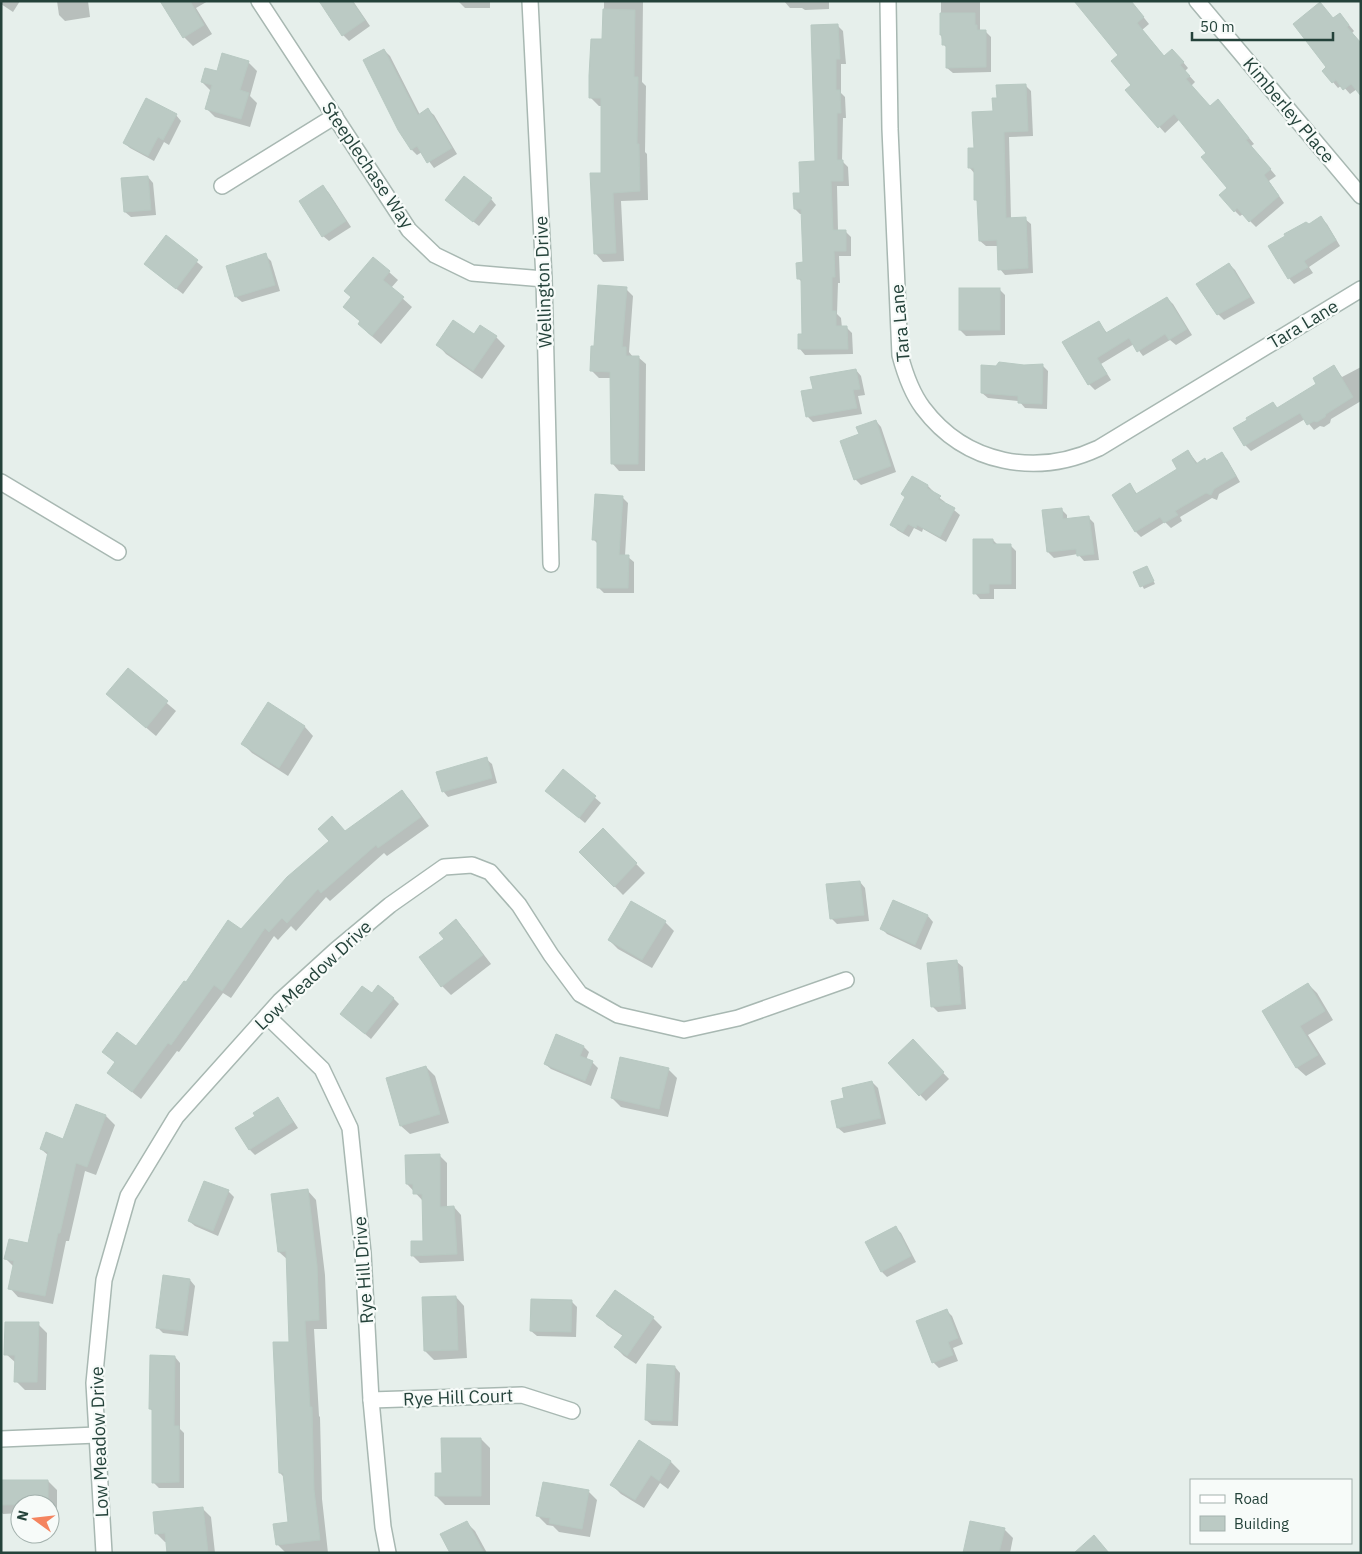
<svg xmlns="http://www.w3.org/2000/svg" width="1362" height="1554" font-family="'IBM Plex Sans',sans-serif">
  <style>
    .shadow { fill: #0003 }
    .building { fill: #bbcac4; stroke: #b8c9c2 }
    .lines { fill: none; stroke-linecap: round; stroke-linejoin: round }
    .minor-casing { stroke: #a8b8b2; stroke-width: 18 }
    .minor { stroke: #fff; stroke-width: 15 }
    .labels { text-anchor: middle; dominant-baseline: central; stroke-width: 4.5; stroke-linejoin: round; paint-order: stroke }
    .street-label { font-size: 18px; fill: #24423a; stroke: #f7fbf9 }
  </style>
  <rect width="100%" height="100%" fill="#e6efeb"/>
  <g class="shadow">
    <path d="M1,1h19l-7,11 -12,-8z"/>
    <path d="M57,1h31l2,16 -25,4 -6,-6z"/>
    <path d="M162,1h46l-12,7 16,26 -19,12 -9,-9z"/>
    <path d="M329,1h24l17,25 -21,15 -6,-6z"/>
    <path d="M458,1h32v7h-25z"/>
    <path d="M604,1h39l-1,81 4,4 -1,66 2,2 1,46 -27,1 3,60 -21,1 -8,-9 7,-79v-68h-3l-9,-9 14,-57z"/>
    <path d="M784,1h45v8l-24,1 -3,-2h-12z"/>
    <path d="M941,1h39v29l5,1 6,6v35l-38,1 -6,-5v-20l-4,-4 -2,-9z"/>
    <path d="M1137,9l12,15 -7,6 23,27 13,-1 10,12 -3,3 10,11 -4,4 19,21 13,-1 31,38 -3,2 25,30 -7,5 15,22 -28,24 -13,-13 -3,2 -5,-5 -6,-22 -21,-36 -28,-34 -15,14 -38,-43 6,-5 -13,-30z"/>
    <path d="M1340,14l14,17 -2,2 5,56 -7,5 -8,-9 -4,3 -5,-6 -5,-15 5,-48z"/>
    <path d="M838,26l5,5 3,33h-5v29l4,4 1,21h-3l-1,43 6,6 1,19h-12l1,45h7l6,6v19h-12l1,27h-2l-1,31 4,4 1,10h5l5,5 1,21 -48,1 -5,-6 3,-14 -1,-53 -4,-4 6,-14 -1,-50h-3l-5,-5 21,-47z"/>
    <path d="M384,50l6,6 30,59 8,-5 6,5 23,39 -23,14 -12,-16 -5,3 -5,-5z"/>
    <path d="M248,62l9,9 -7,25 7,7 -7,24 -35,-10 -9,-9 5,-17 -9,-9 16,-9z"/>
    <path d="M1025,85l6,6 2,45 -24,1 2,82h14l6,5 2,49 -28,2 -5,-6 -1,-23h-13l-6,-5 -2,-39 -2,-2 -1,-26 -6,-7 6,-18 19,-37 4,-13z"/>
    <path d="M176,115l5,6 -12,24 -5,-3 -10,19 -24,-13 -6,-5z"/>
    <path d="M148,177l5,6 3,32 -25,2 -6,-5z"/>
    <path d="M323,187l6,6 22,34 -22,14 -6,-5z"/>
    <path d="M491,199l5,6 -17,21 -27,-21z"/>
    <path d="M1321,218l6,6 13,22 -31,21 4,6 -19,11 -5,-6 20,-53z"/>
    <path d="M166,237l37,30 -20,27 -32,-25z"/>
    <path d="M265,255l6,6 9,30 -38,11 -6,-5z"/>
    <path d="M1229,264l6,6 20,33 -31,17 -6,-6z"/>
    <path d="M389,272l9,8 -7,8 21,19 -31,37 -13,-11 -7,-11 -17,-15z"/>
    <path d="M626,289l7,7 -4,56 4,5h5l8,7 -1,107h-26l-7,-8 -1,-85h-12l-7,-7 3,-24z"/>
    <path d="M999,289l6,6v40l-39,1 -6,-6z"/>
    <path d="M1167,298l6,6 19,31 -16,10 -6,-5 -27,16 -9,-12 -33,20 10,16 -16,10 -6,-6 -25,-41 34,-21 10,12z"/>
    <path d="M474,336l22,1 9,9 -23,33 -36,-25 -8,-9z"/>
    <path d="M1042,365l6,6 -1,38 -22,-1 -6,-7 -31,-3 -6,-5 42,-27z"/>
    <path d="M1334,367l8,10 19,-10v34l-30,18 -1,4 -6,4 -4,-1 -6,4 -9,-11 -54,32 -6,-6 28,-42 5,6 40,-25z"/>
    <path d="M856,370l5,6 4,19 -7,1 4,18 -49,8 -5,-5 -5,-25 11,-2z"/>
    <path d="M876,421l5,6 15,45 -35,13 -6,-6 5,-44z"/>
    <path d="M1188,451l10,13 9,-2 14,-8 6,5 13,23 -21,12 -2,6 -5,-2 -32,19 2,4 -11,7 -6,-6 -24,15 -5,-5 -6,-47 8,10 41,-25z"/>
    <path d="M928,486l5,5v2l12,9 -1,2 10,6 6,5 -14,27 -23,-13 -1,3 -8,-4 -5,9 -12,-7 -5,-6z"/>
    <path d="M622,497l6,6 -3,53 3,1 6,5v31h-30l-6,-6v-43l-4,-4z"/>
    <path d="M1061,509l6,6v5l21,-3 6,6 5,37 -15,1 -6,-7 -24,4 -6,-6 -5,-41z"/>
    <path d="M993,540l5,5h12l6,6v38h-22v10h-14l-5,-6z"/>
    <path d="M1147,567l8,17 -11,5 -9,-17z"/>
    <path d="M128,670l48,41 -20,25 -39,-33z"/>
    <path d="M268,704l37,23 8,9 -25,40 -36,-23 -9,-9z"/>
    <path d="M486,759l6,5 5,19 -49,14 -5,-6z"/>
    <path d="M564,771l37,32 -16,20 -32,-27z"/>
    <path d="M402,792l8,8 19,26 -42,30 -3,-3 -54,48 -4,-4 -30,34 -5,-5 -13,14 -4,-4 -43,62 -8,-5 -44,59 -2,-1 -36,48 -33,-26 8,-10 -12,-11 33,-4 49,-64 55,-54 105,-98z"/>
    <path d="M603,830l42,43 -22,22 -42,-43z"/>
    <path d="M860,882l5,6 4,33 -32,3 -6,-6z"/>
    <path d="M894,901l34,15 5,6 -12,28 -34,-16 -5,-5z"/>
    <path d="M456,921l9,9 26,34 -40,31 -9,-9 3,-47z"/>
    <path d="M665,922l9,9 -22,37 -34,-19 -9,-9z"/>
    <path d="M957,962l6,5 3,42 -28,3 -6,-6z"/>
    <path d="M1308,984l9,9 16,27 -25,15 18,29 -20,12 -9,-8 -34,-56z"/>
    <path d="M372,995l21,3 6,6 -28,35 -30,-25z"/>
    <path d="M913,1041l36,38 -23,22 -36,-38z"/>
    <path d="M584,1047l5,5 -3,8 6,2 6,6 -7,18 -40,-17 -6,-5z"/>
    <path d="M426,1067l9,9 14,47 -39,11 -9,-8z"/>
    <path d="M668,1069l9,9 -9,39 -47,-10 -9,-9z"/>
    <path d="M872,1082l6,6 8,36 -42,9 -6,-5 8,-29z"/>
    <path d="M277,1099l6,6 15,23 -43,27 -5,-5 -13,-21 20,-13z"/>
    <path d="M77,1105l29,11 9,9 -19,50 -11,-4 -16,70h-3l-13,63 -35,-7 -8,-9 4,-21 -8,-8 23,-15 20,-88 -8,-7 23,-9z"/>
    <path d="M439,1155l8,8v45l7,-1 7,8 3,46 -44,2 -7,-7 12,-14 -2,-41 -16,-17z"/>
    <path d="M228,1191l6,6 -16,39 -23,-10 -6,-5z"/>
    <path d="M308,1191l8,9 9,75 2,54h-13l5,87 1,1 2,82 6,54h-42l-9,-9 13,-21 -5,-45 -5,-5 10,-130 -2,-83 -9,-8z"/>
    <path d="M896,1228l5,5 15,29 -29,15 -5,-5z"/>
    <path d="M190,1280l5,6 -7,50 -25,-3 -5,-5z"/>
    <path d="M456,1297l8,9 3,52 -33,2 -9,-9z"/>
    <path d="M571,1301l6,6 -1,30 -39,-1 -6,-5z"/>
    <path d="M946,1310l6,6 11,28 -10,4 5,13 -19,7 -6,-6z"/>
    <path d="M598,1316l55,2 9,9 -26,37 -12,-8 -9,-9 8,-11 -16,-11z"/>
    <path d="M38,1324l9,9 -1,57h-21l-9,-9v-18l-10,-9z"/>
    <path d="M175,1357l5,6v66l4,4v55h-25l-6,-6v-71l-3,-2z"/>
    <path d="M675,1367l5,6 -2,53 -26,-1 -6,-5z"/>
    <path d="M481,1439l9,9v57h-45l-9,-9 7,-22z"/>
    <path d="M639,1442l32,20 9,9 -12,18 -8,-6 -16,25 -23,-14 -9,-9z"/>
    <path d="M1,1481h47l9,9v36h-7v-22h-30v9l-17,1 -2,-2z"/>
    <path d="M588,1491l9,9 -7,37 -31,-5 -6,-6 -6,-1 -9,-9z"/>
    <path d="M202,1508l9,9 4,36h-46l-2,-11h-2l-9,-9z"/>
    <path d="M466,1522l9,9 12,22h-36z"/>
    <path d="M1004,1529l9,9 -3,15h-45z"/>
  </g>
  <g class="building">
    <path d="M160,1h30l14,24 -21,13z"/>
    <path d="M319,1h33l13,19 -23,16z"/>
    <path d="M1074,1h57l13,16 -7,6 27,33 8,-7 12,13 -4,3 10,11 -4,3 24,27 8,-7 31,39 -3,2 25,29 -7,6 15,21 -30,26 -12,-14 -3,4 -15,-17 8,-7 -26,-31 5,-4 -32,-39 -16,14 -33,-38 6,-5 -20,-24 7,-6z"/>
    <path d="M1320,2l13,16 7,-5 9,12 -2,2 14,16v53l-10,-12 -8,6 -7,-10 -4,3 -10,-12 4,-4 -33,-43z"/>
    <path d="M603,9l32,1 -1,67h4l-1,67h2l1,47 -27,2 3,60 -22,1 -4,-81h11v-75h-12v-22l2,-37h11z"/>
    <path d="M940,13h35v12h2v5h9v37l-40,1v-23h-4v-10h-2z"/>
    <path d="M838,24l2,35h-4v31h4l1,23h-4v47h6v21h-12l2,49h13v21h-12l1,26h-3v34h4v15h11l1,23h-50v-15h4l-1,-55h-4l-1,-16 7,-1 -2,-53h-7l-1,-16h7l-1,-31 16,-1 -4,-136z"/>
    <path d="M384,49l34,66 10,-7 24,40 -25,15 -10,-17 -6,4 -13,-20 -35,-70z"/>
    <path d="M222,53l27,8 -9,29 9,3 -8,26 -36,-10 7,-24 -11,-3 4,-14 12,3z"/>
    <path d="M1026,84l2,47 -24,1 2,86 20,-1 2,51 -30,2 -1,-30 -18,1 -2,-41h-3v-32h-6v-20h6l-2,-36 21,-1 -1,-13h5l-1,-13z"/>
    <path d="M146,98l31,16 -14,26 -5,-3 -10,19 -25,-13z"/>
    <path d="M148,176l3,34 -27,2 -3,-34z"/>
    <path d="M464,176l28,22 -19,24 -28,-22z"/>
    <path d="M323,185l23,36 -24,16 -23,-36z"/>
    <path d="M1321,216l15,24 -32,21 4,6 -20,12 -20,-33 17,-10 -1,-2 22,-12 3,2z"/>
    <path d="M166,235l32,25 -22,29 -32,-25z"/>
    <path d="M266,253l9,32 -40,12 -9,-31z"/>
    <path d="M373,257l17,14 -7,9 21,17 -32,39 -14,-12 2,-3 -17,-14 8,-10 -7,-6z"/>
    <path d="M1229,263l21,34 -33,18 -21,-31z"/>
    <path d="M598,285l29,2 -5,60h4v9h13l-1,108h-27l-1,-92 -20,-1 1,-25h3z"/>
    <rect x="959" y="288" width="41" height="42"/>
    <path d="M1167,297l20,32 -18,11 -4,-6 -28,18 -8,-14 -32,20 10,16 -19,11 -26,-43 37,-21 7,12z"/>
    <path d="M453,320l21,14 6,-9 17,11 -24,35 -37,-26z"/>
    <path d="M999,362l25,3 19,-1 -1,40 -24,-1v-7l-37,-3v-28l15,1z"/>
    <path d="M1334,365l19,32 -27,17 -1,3 -8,5 -3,-1 -7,4 -7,-12 -56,33 -11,-18 14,-8 -1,-2 27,-16 4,6 39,-24 -3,-6z"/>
    <path d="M856,369l4,20 -7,1 4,18 -51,9 -5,-26 12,-2 -3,-12z"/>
    <path d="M876,420l15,46 -37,14 -14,-39 19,-7 -3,-7z"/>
    <path d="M1188,450l8,14 9,-6 1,3 16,-9 14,24 -22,13 -3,6 -5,-2 -31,18 3,4 -14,8 -4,-6 -25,15 -23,-37 18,-12 6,11 41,-25 -5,-9z"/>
    <path d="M912,476l16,9 -1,3 14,8 -3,3 17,9 -15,29 -23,-12 -1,3 -8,-4 -5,8 -13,-7 15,-28 -4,-3z"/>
    <path d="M595,494l28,2 -4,59h10l-1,33h-31v-48h-5z"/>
    <path d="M1062,508l1,11 26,-3 5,38 -17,2 -1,-7 -29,3 -5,-42z"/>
    <path d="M973,539h20v5h18v40h-22v9l-16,1z"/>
    <path d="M1147,566l7,15 -14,6 -7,-15z"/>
    <path d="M128,668l40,33 -22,27 -40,-34z"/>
    <path d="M268,702l37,24 -26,42 -38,-24z"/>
    <path d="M487,757l5,21 -50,14 -6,-20z"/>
    <path d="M563,769l33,27 -17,22 -34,-27z"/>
    <path d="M402,790l19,27 -43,31 -2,-3 -55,48 -3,-4 -31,34 -5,-5 -13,14 -4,-4 -43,63 -8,-6 -43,60 -3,-2 -36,49 -25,-19 8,-11 -13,-10 15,-20 19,14 48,-65 2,1 42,-62 13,9 46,-52 42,-36 -11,-12 14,-13 13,15z"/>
    <path d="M603,828l34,35 -23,24 -35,-35z"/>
    <path d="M860,881l4,34 -34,4 -4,-35z"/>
    <path d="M893,900l35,15 -13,30 -35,-16z"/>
    <path d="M631,901l35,20 -24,39 -34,-20z"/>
    <path d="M456,919l27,36 -42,32 -22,-30 25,-18 -5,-6z"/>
    <path d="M957,960l4,44 -30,3 -4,-44z"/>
    <path d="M1308,983l17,28 -25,15 18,29 -22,13 -34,-57z"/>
    <path d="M378,985l16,13 -29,36 -25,-20 22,-28 10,7z"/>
    <path d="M556,1034l28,12 -4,10 13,5 -8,20 -41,-17z"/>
    <path d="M913,1039l31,33 -25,24 -31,-33z"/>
    <path d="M620,1057l49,11 -10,41 -48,-11z"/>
    <path d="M426,1066l14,48 -40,12 -14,-48z"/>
    <path d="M872,1081l9,37 -44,10 -6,-27 13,-3 -2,-10z"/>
    <path d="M278,1097l15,25 -44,28 -14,-22 20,-12 -2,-3z"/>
    <path d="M76,1104l30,11 -19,52 -11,-4 -16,70h-2l-13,63 -37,-7 6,-28 -10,-2 5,-20 19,4 20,-91 -8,-3 6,-17 17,7z"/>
    <path d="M440,1154v53l14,-1 3,48 -46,2v-15h12l-1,-47h-9v-10h-7l-1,-29z"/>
    <path d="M204,1181l25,9 -16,41 -25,-10z"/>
    <path d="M308,1189l9,76 2,55 -14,1 5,86h2l2,83 6,50 -44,5 -3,-21 15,-2 -5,-49h-4l-6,-131h16l-3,-91 -8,1 -7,-58z"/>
    <path d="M896,1226l15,30 -30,16 -16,-30z"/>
    <path d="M163,1275l27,4 -7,52 -27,-3z"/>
    <path d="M615,1290l39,27 -27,39 -13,-9 9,-12 -27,-19z"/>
    <path d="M456,1296l2,54 -34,1 -2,-54z"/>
    <path d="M531,1299l41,1 -1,32 -41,-1z"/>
    <path d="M947,1309l11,29 -10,4 5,13 -21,8 -16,-42z"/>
    <path d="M5,1322h34l-2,60h-23l1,-27h-11z"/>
    <path d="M150,1355l25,1 -1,70h5v56l-27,1v-74h-3z"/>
    <path d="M647,1364l28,2 -3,55 -27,-1z"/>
    <path d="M441,1438h40v58h-46v-23h7z"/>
    <path d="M639,1440l32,21 -12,20 -8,-6 -16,25 -25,-15z"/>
    <path d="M1,1480h47v24l-47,1z"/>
    <path d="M543,1482l46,8 -7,39 -33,-6 1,-5 -14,-2z"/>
    <path d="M203,1507l5,46h-41l-2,-20 -10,1 -2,-22z"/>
    <path d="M467,1521l17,32h-34l-10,-19z"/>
    <path d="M970,1521l35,7 -6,25h-36z"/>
    <path d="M1094,1535l15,18h-35z"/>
  </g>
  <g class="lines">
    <g class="minor-casing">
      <g id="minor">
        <path d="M259,1l150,229 26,25 37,18 72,6"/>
        <path d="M530,1l14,278 7,285"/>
        <path d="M888,1l2,128 10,226c5,19 11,37 23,53 43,57 114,69 176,40l262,-159"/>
        <path d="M1197,1l164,195"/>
        <path d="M222,186l113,-70"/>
        <path d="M1,482l117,70"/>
        <path d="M267,1016l55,53 28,59 13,125 8,147 12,127 5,26"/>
        <path d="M371,1400l151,-5 50,16"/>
        <path d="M1,1439l96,-4"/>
        <path d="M104,1553l-10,-170 10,-103 24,-84 48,-79 104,-116 56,-51 54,-45 54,-38 28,-2 18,7 29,33 32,50 29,39 38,21 66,15 54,-12 108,-38"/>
      </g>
    </g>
    <use href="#minor" class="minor"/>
  </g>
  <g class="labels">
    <g class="street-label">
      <text transform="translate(1289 110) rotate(50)">Kimberley Place</text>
      <text transform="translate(368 165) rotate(56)">Steeplechase Way</text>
      <text transform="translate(543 282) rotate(-92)">Wellington Drive</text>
      <text transform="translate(900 323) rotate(-95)">Tara Lane</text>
      <text transform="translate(1303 324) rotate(-31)">Tara Lane</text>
      <text transform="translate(313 975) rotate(-43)">Low Meadow Drive</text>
      <text transform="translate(363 1270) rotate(-94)">Rye Hill Drive</text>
      <text transform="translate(458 1397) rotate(-2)">Rye Hill Court</text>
      <text transform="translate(99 1442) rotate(-92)">Low Meadow Drive</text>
    </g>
  </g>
  <rect width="1362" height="1554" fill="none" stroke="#24423a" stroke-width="5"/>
  <rect x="1190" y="1479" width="162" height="65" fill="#f7fbf9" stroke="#a3b1ad"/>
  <rect x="1200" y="1495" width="25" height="8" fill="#ffffff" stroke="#a3b1ad"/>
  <text x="1234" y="1504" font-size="15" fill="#24423a">Road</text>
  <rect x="1200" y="1516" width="25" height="15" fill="#bbcac4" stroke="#a3b1ad"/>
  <text x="1234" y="1529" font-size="15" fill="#24423a">Building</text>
  <g transform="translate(35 1519) rotate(285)"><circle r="24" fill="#f7fbf9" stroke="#a3b1ad"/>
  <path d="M0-4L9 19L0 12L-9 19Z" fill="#f4845f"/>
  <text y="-8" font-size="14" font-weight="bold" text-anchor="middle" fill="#24423a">N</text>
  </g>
  <path d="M1192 32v8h141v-8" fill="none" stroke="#24423a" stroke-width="2.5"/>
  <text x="1200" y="32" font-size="15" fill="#24423a" stroke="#f7fbf9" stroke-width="4" paint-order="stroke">50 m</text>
</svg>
